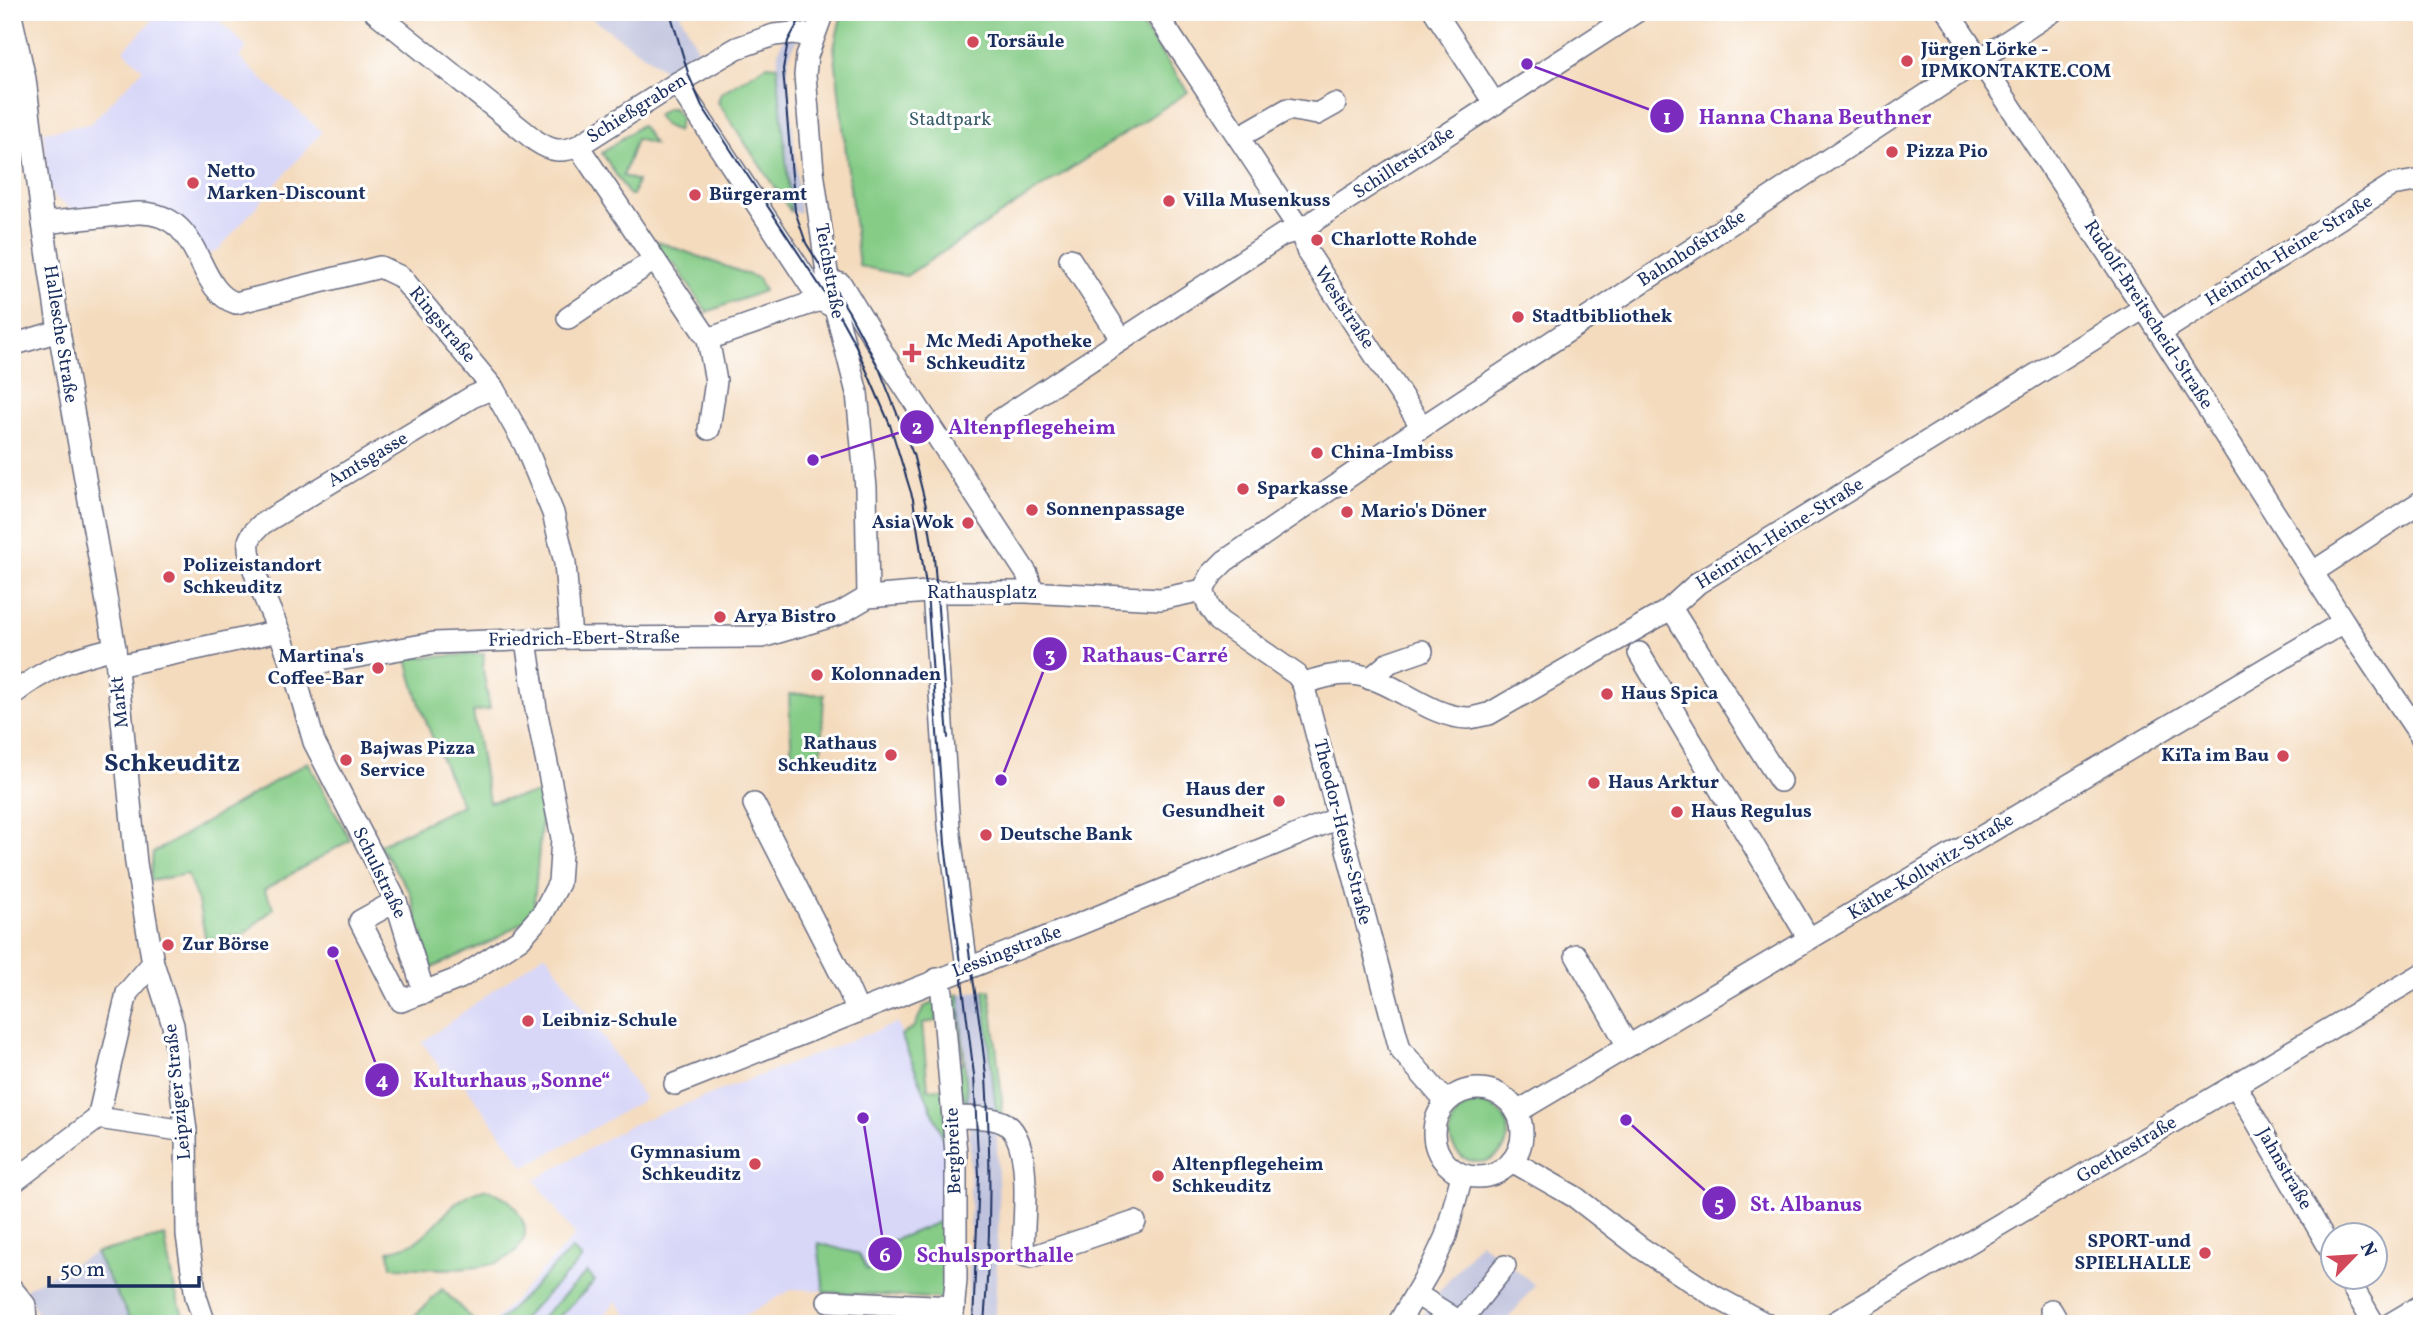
<svg xmlns="http://www.w3.org/2000/svg" width="2434" height="1336" font-family="Vollkorn,serif">
  <style>
    .built { fill: #d8d7f8 }
    .industrial { fill: #bfc2dd }
    .green { fill: #86cc87; stroke: #507e72; stroke-width: 2 }
    .lines { fill: none; stroke-linecap: round; stroke-linejoin: round }
    .minor-casing { stroke: #676b80; stroke-width: 24 }
    .minor { stroke: #fff; stroke-width: 21 }
    .tram { stroke: #1b2f5e; stroke-width: 2 }
    .poi-dot { fill: #d1495b; stroke: #fff; stroke-width: 2.5 }
    .labels { text-anchor: middle; dominant-baseline: central; stroke-width: 6; stroke-linejoin: round; paint-order: stroke }
    .poi-label { font-size: 19px; font-weight: bold; fill: #1b2f5e; stroke: #fff; text-anchor: start }
    .street-label { font-size: 19px; fill: #1b2f5e; stroke: #fff }
    .park-label { font-size: 19px; fill: #3b5e6a; stroke: #fff }
    .district-label { font-size: 26px; font-weight: bold; fill: #1b2f5e; stroke: #fff }
    .leader { fill: none; stroke: #7b2cbf; stroke-width: 2.5 }
    .callout-dot { fill: #7b2cbf; stroke: #fff; stroke-width: 2.5 }
    .mark-label { font-size: 21px; text-anchor: middle; font-weight: bold; fill: #fff }
    .callout-label { font-size: 21px; text-anchor: middle; font-weight: bold; fill: #7b2cbf; stroke: #fff; stroke-width: 6; stroke-linejoin: round; paint-order: stroke }
  </style>
  <rect width="100%" height="100%" fill="#fff"/>
  <filter id="ink" filterUnits="userSpaceOnUse"><feTurbulence type="fractalNoise" baseFrequency=".0143" numOctaves="2"/><feDisplacementMap in="SourceGraphic" scale="14" xChannelSelector="R" yChannelSelector="G"/><feConvolveMatrix kernelMatrix="1 2 1 2 8 2 1 2 1" color-interpolation-filters="sRGB"/></filter>
  <filter id="wash" filterUnits="userSpaceOnUse"><feTurbulence type="fractalNoise" baseFrequency=".00686" numOctaves="4" result="noise"/><feDisplacementMap in="SourceGraphic" scale="28" xChannelSelector="R" yChannelSelector="G"/><feGaussianBlur stdDeviation="1.57" result="paint"/><feColorMatrix in="noise" values="0 0 0 0 0 0 0 0 0 0 0 0 0 0 0 0 0 1.4 0 .05"/><feComposite in="paint" operator="in"/></filter>
  <g filter="url(#wash)">
    <rect width="100%" height="100%" fill="#f4dbbe"/>
    <g class="built">
      <path d="M160,12h50l37,35 -8,11 83,74 -103,117 -11,6 -67,-52 -69,6 -18,-12 -5,-12 -6,-53 47,-8 53,-55 -19,-19z"/>
      <path d="M544,954l4,2 97,143 -120,68 -71,-97 -9,5 -23,-33z"/>
      <path d="M897,1023l51,125v150l-155,-9 -65,35h-95l-17,-23 -19,23h-106l84,-88 -40,-56 93,-54z"/>
    </g>
    <g class="industrial">
      <path d="M583,12h96l19,37 -33,21z"/>
      <path d="M794,12h19l-6,4 -18,41 -1,17 12,138h-9l-14,-134 1,-26z"/>
      <path d="M984,990l12,122 3,96 -4,105 -1,11h-28l4,-70v-114l-4,-84 -7,-62z"/>
      <path d="M1480,1242l55,43 -31,39h-87l22,-32z"/>
      <path d="M95,1253l34,64 -9,7h-79l-15,-36z"/>
    </g>
    <g class="green">
      <path d="M842,12h291l55,80 -282,184 -47,-10 -25,-218z"/>
      <path d="M767,65l10,1 14,146 -73,-110 3,-9z"/>
      <path d="M667,108h6l8,9 -4,14 -13,-6 -7,-10z"/>
      <path d="M641,125l13,19 -18,-5 -13,37 14,5 -4,14h-4l-27,-42z"/>
      <path d="M656,241l102,37 6,13 -57,21 -34,-50 -10,-1 -10,-13z"/>
      <path d="M484,654l-1,16 7,39 -17,3 16,90 52,-9v34l-8,88 -39,25 -63,28 -21,-76 -31,-47 83,-40c-22,-48 -44,-96 -55,-147z"/>
      <path d="M824,694l-3,59 -8,8 -21,1 -3,-68z"/>
      <path d="M308,762l42,78 -86,50 10,18 -31,27 -37,5 -8,-38 -11,-28 -37,7 3,-28z"/>
      <path d="M984,990h6l12,110 -1,14 -5,-2z"/>
      <path d="M959,994l9,111 -9,-17 -3,-24 7,-1 -4,-50h-7l-1,-16z"/>
      <path d="M936,1001l1,20 -15,2 6,66 15,-1 4,59 -46,-112 13,-8 10,-20z"/>
      <circle cx="1479" cy="1133" r="29"/>
      <path d="M484,1189c21,6 31,13 39,33 4,9 2,17 -4,25 -22,31 -93,20 -128,20l-2,-16c9,-3 19,-5 26,-9 27,-18 36,-45 69,-53z"/>
      <path d="M946,1219l2,80 -124,-7 -6,-49 41,11 8,16 9,-3 -9,-16z"/>
      <path d="M165,1236c4,31 9,59 22,88h-67l9,-7 -34,-64z"/>
      <path d="M572,1249l10,10 -65,65h-21z"/>
      <path d="M587,1272l8,9 -43,43h-17z"/>
      <path d="M442,1289l35,35h-70z"/>
    </g>
  </g>
  <g filter="url(#ink)">
    <g class="lines">
      <g class="minor-casing">
        <g id="minor">
          <path d="M375,12l161,129c15,10 25,12 42,5l99,-63 60,-35 37,-13 19,-2 20,3"/>
          <path d="M823,12l-16,44 -2,19 8,96 15,109 29,113 9,95 2,109"/>
          <path d="M1155,12l145,218 8,23 114,174"/>
          <path d="M1435,12l60,92"/>
          <path d="M1948,12l196,296 200,314 78,116"/>
          <path d="M12,20l13,59 18,144 16,108 56,317 21,215 17,100 20,62 13,106 1,104 9,62 9,27"/>
          <path d="M677,83l143,217 15,8"/>
          <path d="M1239,137l49,-28 29,5 18,-10"/>
          <path d="M578,146l130,193 8,42 -7,48"/>
          <path d="M43,223l94,-10c68,-2 56,77 99,90l144,-36 21,10 92,111 32,57 28,68 12,50 6,75"/>
          <path d="M1070,259l52,81"/>
          <path d="M828,280l13,4 48,79 138,211 6,18"/>
          <path d="M568,318l86,-58"/>
          <path d="M2160,333l232,-148 30,-5"/>
          <path d="M708,339l112,-39"/>
          <path d="M12,345l47,-14"/>
          <path d="M995,423l287,-188 18,-5 336,-218"/>
          <path d="M2313,572l109,-71"/>
          <path d="M1203,590l9,-16 13,-13 167,-114 660,-435"/>
          <path d="M1203,590l6,17 10,14 78,54 6,9 97,365 46,53"/>
          <path d="M933,591l16,236 18,141"/>
          <path d="M1671,608l109,173"/>
          <path d="M279,631c-8,-19 -33,-71 -30,-89 1,-7 8,-13 13,-18l210,-127 21,-9"/>
          <path d="M1639,653l170,286"/>
          <path d="M117,666l162,-35 14,37 21,74 82,159 28,92"/>
          <path d="M293,668l141,-25 137,-5 191,-1 77,-23 29,-17 59,-5h100l134,7 42,-9"/>
          <path d="M1370,679l20,-17 32,-11"/>
          <path d="M1303,684c15,-6 31,-10 48,-10 41,3 75,43 117,44 6,0 14,-3 21,-4l178,-103 31,-28 446,-275"/>
          <path d="M12,695c35,-28 61,-37 103,-47"/>
          <path d="M754,804l93,182 11,25"/>
          <path d="M396,901l-36,20 41,80 59,-23 60,-39 23,-26 16,-30 3,-45 -26,-129 -10,-69"/>
          <path d="M1576,955l52,91"/>
          <path d="M937,979l5,13 14,161v127l-4,44"/>
          <path d="M675,1084l405,-160 258,-106"/>
          <path d="M2236,1086l96,166"/>
          <circle cx="1478" cy="1133" r="44"/>
          <path d="M1517,1112l827,-490"/>
          <path d="M953,1117c15,1 35,-1 49,5 33,13 21,99 21,129l3,5 5,1 104,-35"/>
          <path d="M98,1118l88,13"/>
          <path d="M1512,1161l63,36 66,51 73,48 52,28"/>
          <path d="M12,1183l86,-65 29,-125 26,-30"/>
          <path d="M2346,1276l28,48"/>
          <path d="M12,1289l13,16 1,19"/>
          <path d="M1416,1294l44,28 45,-56"/>
          <path d="M828,1301l126,6"/>
          <path d="M2051,1310l8,14"/>
          <path d="M1398,1324l35,-60 13,-28 16,-61"/>
          <path d="M1832,1324l590,-350"/>
          <path d="M2390,1324l32,-19"/>
        </g>
      </g>
      <use href="#minor" class="minor"/>
      <g class="tram">
        <path d="M670,12l19,64 13,30 137,209 17,31 34,79 23,74 14,93 18,252 29,231 5,101 -6,148"/>
        <path d="M804,12l-16,29 -5,28 12,142 11,32 43,69 30,56 34,86 13,52 8,51 14,181"/>
        <path d="M968,944c6,44 14,88 18,133 5,82 5,164 -2,247"/>
      </g>
    </g>
  </g>
  <g class="poi-dot">
    <circle cx="973" cy="42" r="7"/>
    <circle cx="1907" cy="61" r="7"/>
    <circle cx="1892" cy="152" r="7"/>
    <circle cx="193" cy="183" r="7"/>
    <circle cx="695" cy="195" r="7"/>
    <circle cx="1169" cy="201" r="7"/>
    <circle cx="1317" cy="240" r="7"/>
    <circle cx="1518" cy="317" r="7"/>
    <path d="M908.5 342.5h7v7h7v7h-7v7h-7v-7h-7v-7h7z"/>
    <circle cx="1317" cy="453" r="7"/>
    <circle cx="1243" cy="489" r="7"/>
    <circle cx="1032" cy="510" r="7"/>
    <circle cx="1347" cy="512" r="7"/>
    <circle cx="968" cy="523" r="7"/>
    <circle cx="169" cy="577" r="7"/>
    <circle cx="720" cy="617" r="7"/>
    <circle cx="378" cy="668" r="7"/>
    <circle cx="817" cy="675" r="7"/>
    <circle cx="1607" cy="694" r="7"/>
    <circle cx="891" cy="755" r="7"/>
    <circle cx="2283" cy="756" r="7"/>
    <circle cx="346" cy="760" r="7"/>
    <circle cx="1594" cy="783" r="7"/>
    <circle cx="1279" cy="801" r="7"/>
    <circle cx="1677" cy="812" r="7"/>
    <circle cx="986" cy="835" r="7"/>
    <circle cx="168" cy="945" r="7"/>
    <circle cx="528" cy="1021" r="7"/>
    <circle cx="755" cy="1164" r="7"/>
    <circle cx="1158" cy="1176" r="7"/>
    <circle cx="2205" cy="1253" r="7"/>
  </g>
  <g class="labels">
    <g class="poi-label">
      <text x="987" y="42">Torsäule</text>
      <text x="1921" y="50">Jürgen Lörke -<tspan x="1921" dy="22">IPMKONTAKTE.COM</tspan></text>
      <text x="1906" y="152">Pizza Pio</text>
      <text x="207" y="172">Netto<tspan x="207" dy="22">Marken-Discount</tspan></text>
      <text x="709" y="195">Bürgeramt</text>
      <text x="1183" y="201">Villa Musenkuss</text>
      <text x="1331" y="240">Charlotte Rohde</text>
      <text x="1532" y="317">Stadtbibliothek</text>
      <text x="926" y="342">Mc Medi Apotheke<tspan x="926" dy="22">Schkeuditz</tspan></text>
      <text x="1331" y="453">China-Imbiss</text>
      <text x="1257" y="489">Sparkasse</text>
      <text x="1046" y="510">Sonnenpassage</text>
      <text x="1361" y="512">Mario's Döner</text>
      <text x="954" y="523" text-anchor="end">Asia Wok</text>
      <text x="183" y="566">Polizeistandort<tspan x="183" dy="22">Schkeuditz</tspan></text>
      <text x="734" y="617">Arya Bistro</text>
      <text x="364" y="657" text-anchor="end">Martina's<tspan x="364" dy="22">Coffee-Bar</tspan></text>
      <text x="831" y="675">Kolonnaden</text>
      <text x="1621" y="694">Haus Spica</text>
      <text x="877" y="744" text-anchor="end">Rathaus<tspan x="877" dy="22">Schkeuditz</tspan></text>
      <text x="360" y="749">Bajwas Pizza<tspan x="360" dy="22">Service</tspan></text>
      <text x="2269" y="756" text-anchor="end">KiTa im Bau</text>
      <text x="1608" y="783">Haus Arktur</text>
      <text x="1265" y="790" text-anchor="end">Haus der<tspan x="1265" dy="22">Gesundheit</tspan></text>
      <text x="1691" y="812">Haus Regulus</text>
      <text x="1000" y="835">Deutsche Bank</text>
      <text x="182" y="945">Zur Börse</text>
      <text x="542" y="1021">Leibniz-Schule</text>
      <text x="741" y="1153" text-anchor="end">Gymnasium<tspan x="741" dy="22">Schkeuditz</tspan></text>
      <text x="1172" y="1165">Altenpflegeheim<tspan x="1172" dy="22">Schkeuditz</tspan></text>
      <text x="2191" y="1242" text-anchor="end">SPORT-und<tspan x="2191" dy="22">SPIELHALLE</tspan></text>
    </g>
    <g class="street-label">
      <text transform="translate(637 109) rotate(-32)">Schießgraben</text>
      <text transform="translate(1404 163) rotate(-33)">Schillerstraße</text>
      <text transform="translate(1692 249) rotate(-33)">Bahnhofstraße</text>
      <text transform="translate(2289 251) rotate(-32)">Heinrich-Heine-Straße</text>
      <text transform="translate(829 271) rotate(80)">Teichstraße</text>
      <text transform="translate(1344 308) rotate(57)">Weststraße</text>
      <text transform="translate(2148 315) rotate(57)">Rudolf-Breitscheid-Straße</text>
      <text transform="translate(442 325) rotate(50)">Ringstraße</text>
      <text transform="translate(60 334) rotate(81)">Hallesche Straße</text>
      <text transform="translate(368 460) rotate(-31)">Amtsgasse</text>
      <text transform="translate(1780 534) rotate(-32)">Heinrich-Heine-Straße</text>
      <text x="982" y="593">Rathausplatz</text>
      <text transform="translate(584 639) rotate(-1)">Friedrich-Ebert-Straße</text>
      <text transform="translate(120 702) rotate(-96)">Markt</text>
      <text transform="translate(1342 832) rotate(76)">Theodor-Heuss-Straße</text>
      <text transform="translate(1931 867) rotate(-31)">Käthe-Kollwitz-Straße</text>
      <text transform="translate(379 873) rotate(64)">Schulstraße</text>
      <text transform="translate(1007 952) rotate(-21)">Lessingstraße</text>
      <text transform="translate(178 1092) rotate(-96)">Leipziger Straße</text>
      <text transform="translate(2127 1150) rotate(-31)">Goethestraße</text>
      <text transform="translate(954 1151) rotate(-92)">Bergbreite</text>
      <text transform="translate(2284 1169) rotate(60)">Jahnstraße</text>
    </g>
    <g class="park-label">
      <text x="950" y="120">Stadtpark</text>
    </g>
    <g class="district-label">
      <text x="172" y="764">Schkeuditz</text>
    </g>
  </g>
  <path class="leader" d="M1527 64L1667 116M813 460L917 427M1001 780L1050 654M333 952L382 1080M1626 1120L1719 1203M863 1118L885 1254"/>
  <g class="callout-dot">
    <circle cx="1527" cy="64" r="7"/>
    <circle cx="813" cy="460" r="7"/>
    <circle cx="1001" cy="780" r="7"/>
    <circle cx="333" cy="952" r="7"/>
    <circle cx="1626" cy="1120" r="7"/>
    <circle cx="863" cy="1118" r="7"/>
    <circle cx="1667" cy="116" r="18"/>
    <circle cx="917" cy="427" r="18"/>
    <circle cx="1050" cy="654" r="18"/>
    <circle cx="382" cy="1080" r="18"/>
    <circle cx="1719" cy="1203" r="18"/>
    <circle cx="885" cy="1254" r="18"/>
  </g>
  <g class="mark-label">
    <text x="1667" y="124">1</text>
    <text x="917" y="434">2</text>
    <text x="1050" y="662">3</text>
    <text x="382" y="1087">4</text>
    <text x="1719" y="1211">5</text>
    <text x="885" y="1262">6</text>
  </g>
  <g class="callout-label">
    <text x="1815" y="124">Hanna Chana Beuthner</text>
    <text x="1032" y="434">Altenpflegeheim</text>
    <text x="1155" y="662">Rathaus-Carré</text>
    <text x="512" y="1087">Kulturhaus „Sonne“</text>
    <text x="1806" y="1211">St. Albanus</text>
    <text x="995" y="1262">Schulsporthalle</text>
  </g>
  <rect width="2434" height="1336" fill="none" stroke="#fff" stroke-width="42"/>
  <g transform="translate(2354 1256) rotate(65)"><circle r="33" fill="#ffffff" stroke="#a4acbf" stroke-width="2"/>
  <path d="M0-5L12 26L0 18L-12 26Z" fill="#d1495b"/>
  <text y="-10" font-size="19" font-weight="bold" text-anchor="middle" fill="#1b2f5e">N</text>
  </g>
  <path d="M49 1276v10h150v-10" fill="none" stroke="#1b2f5e" stroke-width="3.5"/>
  <text x="60" y="1276" font-size="21" fill="#1b2f5e" stroke="#ffffff" stroke-width="5" paint-order="stroke">50 m</text>
</svg>
